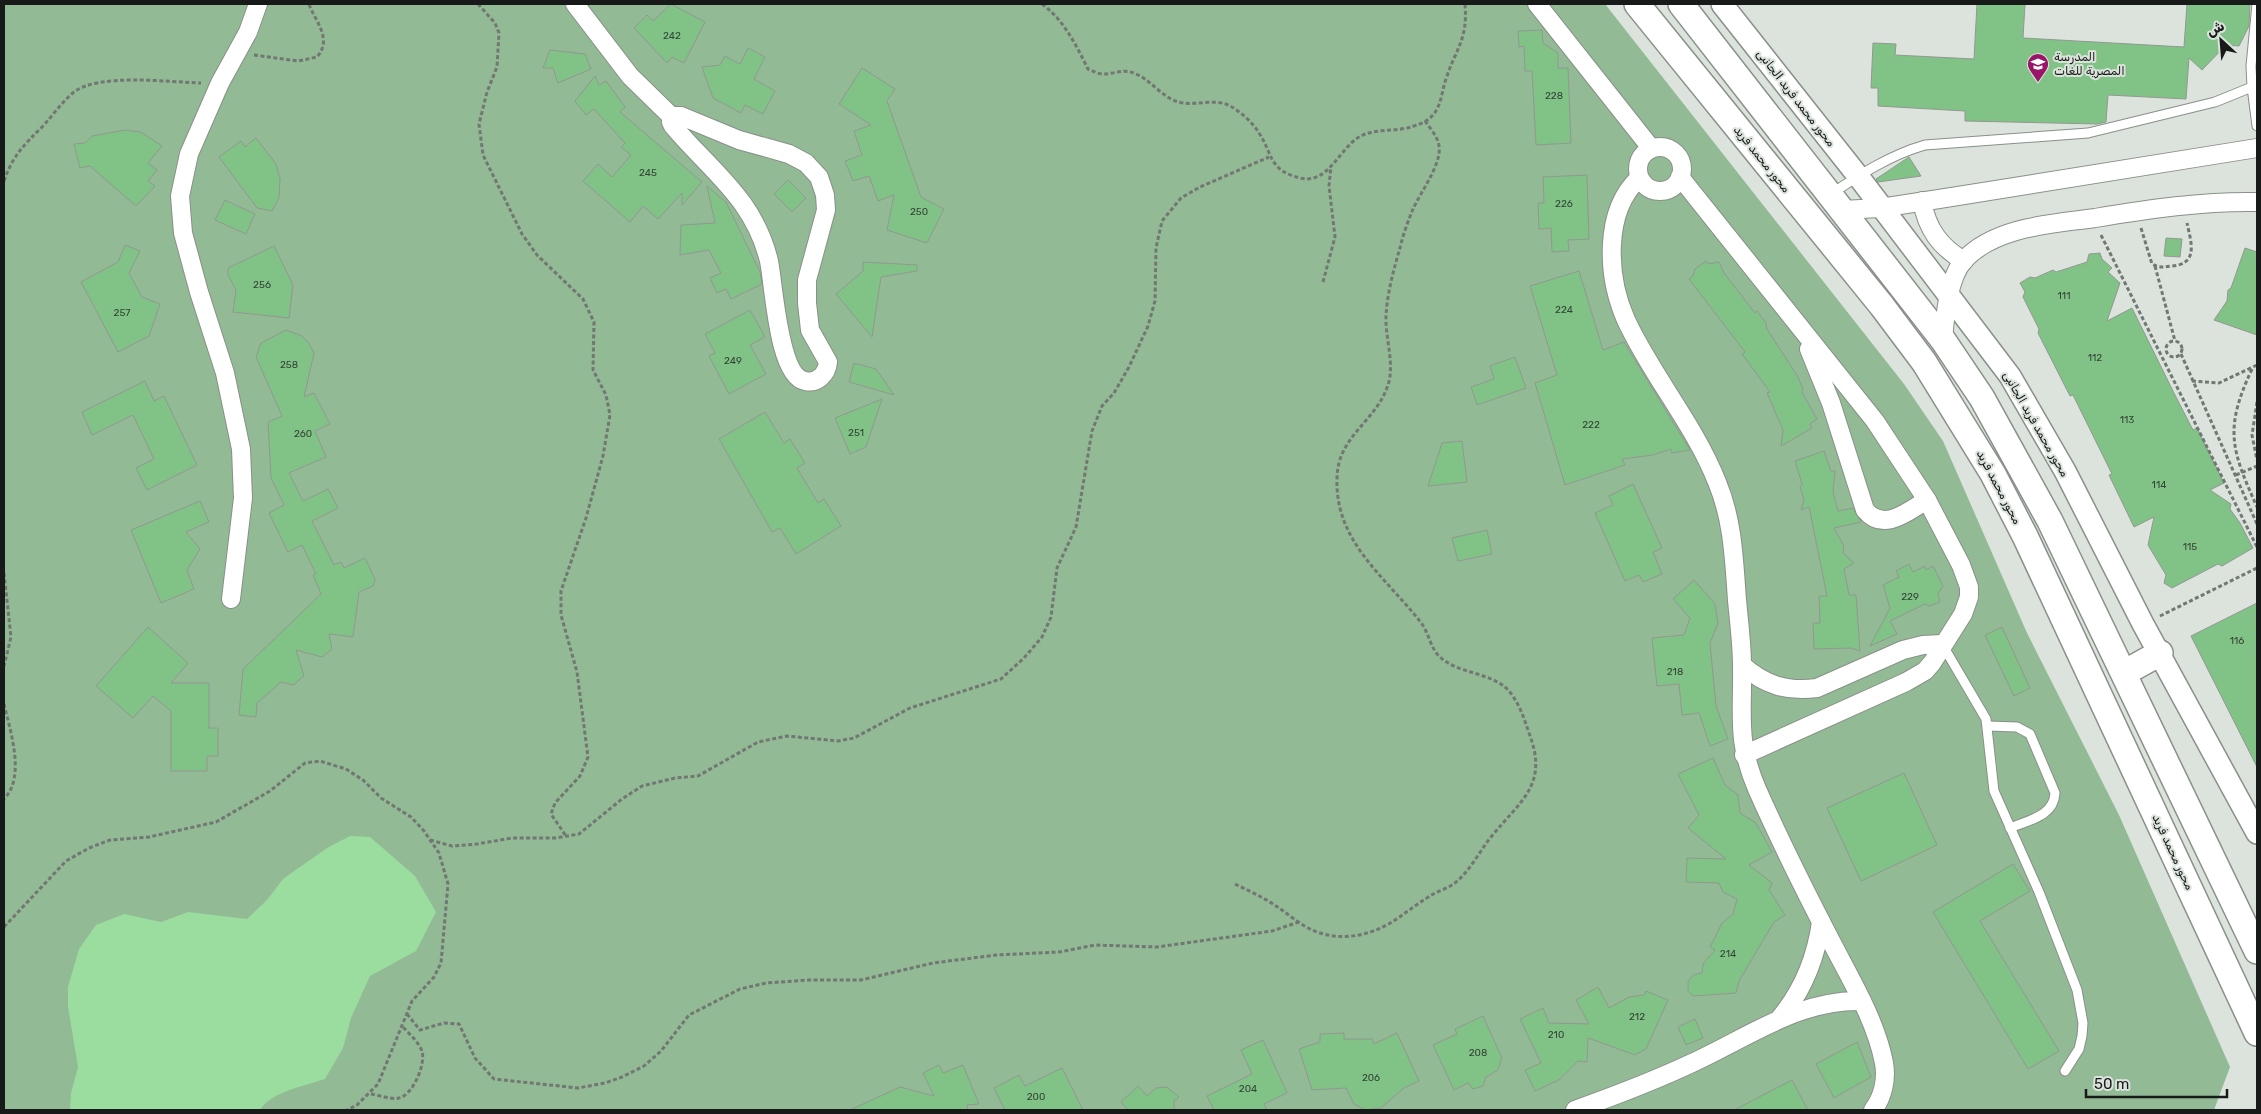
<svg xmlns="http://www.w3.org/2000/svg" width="2261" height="1114" font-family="Rubik,'Noto Naskh Arabic',sans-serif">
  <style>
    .green { fill: #92ba94 }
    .water { fill: #9bdc9f }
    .building { fill: #81c286; stroke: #929892 }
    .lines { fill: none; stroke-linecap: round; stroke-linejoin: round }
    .service-casing { stroke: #899089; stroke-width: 11 }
    .minor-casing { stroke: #899089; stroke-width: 20 }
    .tertiary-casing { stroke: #899089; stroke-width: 24 }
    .secondary-casing { stroke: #899089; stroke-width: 28 }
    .path { stroke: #727773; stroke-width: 3; stroke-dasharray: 4 2.5; stroke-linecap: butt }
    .service { stroke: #fff; stroke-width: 9 }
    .minor { stroke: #fff; stroke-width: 18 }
    .tertiary { stroke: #fff; stroke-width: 21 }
    .secondary { stroke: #fff; stroke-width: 25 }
    .labels { text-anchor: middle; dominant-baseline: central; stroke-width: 4; stroke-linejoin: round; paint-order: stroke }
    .number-label { font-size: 10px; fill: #324434 }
    .poi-label { font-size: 12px; fill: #171a18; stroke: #dbe3dc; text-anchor: start }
    .street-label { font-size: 12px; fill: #171a18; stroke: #dbe3dc }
  </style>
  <rect width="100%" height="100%" fill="#dbe3dc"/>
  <path class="green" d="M4,4h1601l299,380 39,57 84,192 92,182 111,252 -16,43h-2210z"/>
  <path class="water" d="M350,836l20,1 45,39 21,36 -20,39 -46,25 -19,42 -8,30 -18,31c-20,7 -53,12 -65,31h-190l1,-17 7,-26 -10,-60v-20l11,-38 17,-24 28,-11 37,8 27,-10 59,7 20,-19 16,-21 44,-31z"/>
  <g class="building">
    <path d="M671,4l34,18 -21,41 -12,-6 -5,6 -33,-35 13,-13 6,6z"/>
    <path d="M1977,4h48l-2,34 161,9 3,-43h63l-1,22 -10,20 -13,-1 -24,25 -13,-12 -3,41 -78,-4 -2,27 -9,2 -132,-3v-10l-87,-5v-18h-7l2,-45 23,1 -1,11 79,4z"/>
    <path d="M1542,30l1,13 15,10v15h10l3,75 -35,2 -4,-74h-7l-1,-25 -5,1 -1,-16z"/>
    <path d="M748,48l17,9 -11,22 21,12 -12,23 -18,-9 -4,8 -28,-15 -11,-31 18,-2 5,-9 15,8z"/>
    <path d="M550,50l35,4 6,15 -33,14 -5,-15h-10z"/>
    <path d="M862,68l33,21 -8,12 34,96 23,12 -17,34 -40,-13 7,-35 -16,6 -9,-25 -16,5 -8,-20 17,-6 -8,-24 17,-6 -32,-21z"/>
    <path d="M595,76l4,9 7,-4 19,26 -5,5 82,70 -20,23v-12l-24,26 -15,-13 -13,16 -47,-41 15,-17 14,13 19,-22 -10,-8 4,-4 -31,-34 -8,6 -11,-14z"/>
    <path d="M125,130l16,2 21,14 -14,17 9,7 -9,11 7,5 -19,20 -46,-40 -10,2 -6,-24 11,-1 7,-7z"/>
    <path d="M256,138l20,26 4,15 -1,19 -7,13 -15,-3 -38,-51 22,-16 4,6z"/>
    <path d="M1909,157l12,19 -43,6 -2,-3z"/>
    <path d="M1587,175l2,64 -21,1 1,11 -17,1 -1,-24 -12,1 -1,-26h6l-1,-26z"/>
    <path d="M788,180l18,18 -14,14 -18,-18z"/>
    <path d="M707,186l19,16 34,70 2,12 -31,15 -5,-10 -9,4 -7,-15 11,-5 -12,-23 -29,5 1,-30 34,-2z"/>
    <path d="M225,200l30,14 -9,20 -31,-14z"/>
    <path d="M2166,238l16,1 -2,18 -16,-1z"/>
    <path d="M125,245l15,6 -11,22 13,24 18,7 -11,32 -31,16 -37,-70 37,-20z"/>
    <path d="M274,246l19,39 -4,33 -56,-6 3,-22 -8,-15v-7z"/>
    <path d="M2245,248l12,4v83l-43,-15 13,-19 1,-11 3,-2z"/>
    <path d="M2100,253l2,6 10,9 -4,4 12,11 -13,38 25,-13 43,87 18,35 4,-2 27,55 -14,7 21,14 -1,5 10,14 13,25 -31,18 -4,-2 -46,24 -8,-5 2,-8 -18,-30 6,-28 -20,10 -25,-52 3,-1 -39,-79 -3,1 -32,-63 1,-4 -16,-32 2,-5 -5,-9 10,-6 5,1 18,-8 3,2 31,-10 2,-8z"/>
    <path d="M1706,261l2,3 11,-2 5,11 31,40 2,-2 9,12 1,6 31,48 5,12 -1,3 15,27 -7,5 2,4 -31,18 2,-16 -16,-37 3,-1 -28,-38 3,-2 -56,-73 4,-3 2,-7z"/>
    <path d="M863,262l54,3v6l-36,6 -9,60 -36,-43 27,-23z"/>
    <path d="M1579,271l24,79 21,-8 66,108 -18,3 -1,-4 -18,6 -31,4 3,6 -60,20 -30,-102 22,-8 -27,-89z"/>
    <path d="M750,310l15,27 -15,8 16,29 -37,20 -20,-38 6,-3 -10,-19z"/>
    <path d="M286,330l16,6 6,6 6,11 -10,44 10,-4 16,31 -15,7 11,26 -37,16 14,28 25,-12 10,19 -26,13 22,44 7,-3 3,6 21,-10 10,21 -2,7 -14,6 -6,45 -24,-3 3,15 -10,8 -26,-7 8,26 -11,9 -12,-3 -24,21 -1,14 -17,-2 4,-46 78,-75 -8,-19 3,-1 -14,-29 -14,7 -19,-39 15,-8 -13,-27 -3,-56 14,-6 -26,-59 5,-14z"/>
    <path d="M1515,357l11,31 -49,17 -6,-18 23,-8 -4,-13z"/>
    <path d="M854,363l22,6 18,26 -45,-13z"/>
    <path d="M145,381l9,20 10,-5 33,69 -50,25 -11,-22 18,-9 -21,-44 -41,20 -10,-23z"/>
    <path d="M882,399l-16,48 -16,7 -15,-36z"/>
    <path d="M765,412l19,31 6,-4 15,24 -8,5 21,35 6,-4 17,27 -45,28 -16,-26 -8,4 -53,-93z"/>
    <path d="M1462,441l5,41 -39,4 14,-43z"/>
    <path d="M1824,451l7,20h4l-2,21 5,19 15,-3 8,14 -27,6 10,18 -1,7 11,10 -10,6 5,26h7l4,56 -9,-3 -37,1 -1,-26h7l-1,-27h8l-18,-89 -8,3 3,-11 -4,-12 2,-3 -7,-23z"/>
    <path d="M1633,484l29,64 -9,4 9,22 -19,8 -4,-7 -14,6 -30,-68 18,-8 -4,-9z"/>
    <path d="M200,501l9,21 -23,10 14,17 -13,21 7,19 -33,14 -30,-73z"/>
    <path d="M1487,530l5,24 -34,7 -6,-23z"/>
    <path d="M1909,564l4,8 12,-6 1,4 7,-4 10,20 -5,8 2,8 -11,4 -4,-2 -35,17 7,13 -27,12 20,-38 -7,-23 16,-8 -3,-6z"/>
    <path d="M1694,580l21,24 3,19 -8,20 6,63 12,33 -18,7 -11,-33 -17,2 -3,-31 -22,2 -5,-48 32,-3 6,-17 -17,-19z"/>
    <path d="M2257,603v164l-66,-131z"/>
    <path d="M148,627l40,36 -17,20h38v45h9v28h-11v15h-36v-60l-18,-15 -20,22 -37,-32z"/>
    <path d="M2002,627l28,61 -16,8 -29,-61z"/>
    <path d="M1713,758l12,27 13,10 2,18 16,10 16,29 -23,13 23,18 -3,7 16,25 -11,7 -35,59 -3,12 -43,3 -5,-5v-9l5,-7 9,-2 1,-9 12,-14 -5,-3 12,-24 11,-9 4,-15 -14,-7 -4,-9 -33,-1 1,-24 39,1 -38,-31 11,-13 -21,-41z"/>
    <path d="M1904,773l33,72 -76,36 -34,-73z"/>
    <path d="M2013,864l17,27 -50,30 79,130 -31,18 -95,-157z"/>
    <path d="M1598,987l11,21 20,-11 15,-2 2,-4 22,9 -22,49 -11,6 -47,-17 -1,24 -9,-1 -19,19 -24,11 -10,-21 16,-7 -21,-44 23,-11 6,15 40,1 -13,-24z"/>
    <path d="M1483,1016l19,42 -4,12 -12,7 -3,9 -10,3 -5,-6 -14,7 -21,-45 24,-11 -2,-5z"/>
    <path d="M1695,1019l8,19 -17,7 -8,-18z"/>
    <path d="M1344,1033v6h28l2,5 23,-11 22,48 -15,7 -23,20 -16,2 -11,-6 -8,-16 -34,2 -13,-41 21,-7v-8z"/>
    <path d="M1263,1040l24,53 -23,11 3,6h-53l-7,-14 45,-22 -11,-24z"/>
    <path d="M1857,1042l14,35 -37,21 -18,-34z"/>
    <path d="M939,1065l4,8 20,-8 16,39 -12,1 1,5h-118l50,-23 34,9 -11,-23z"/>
    <path d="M1062,1068l21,42h-78l-11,-22 25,-13 6,11z"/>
    <path d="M1792,1080l16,30h-74z"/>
    <path d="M1138,1086l9,10 9,-8 11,-1 12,10 -5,4v9h-46l-7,-8z"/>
  </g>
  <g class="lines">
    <g class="service-casing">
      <g id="service">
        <path d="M2252,87l5,39"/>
        <path d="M1831,194c30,-20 59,-39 94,-49l163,-12 127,-31 37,-15 -1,-21 6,-62"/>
        <path d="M1942,644l44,75 8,72 45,101 38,98 6,33 -1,13 -3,13 -14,22"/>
        <path d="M1988,726l29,1 13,7 25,59c-1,23 -26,27 -45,35"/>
      </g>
    </g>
    <g class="minor-casing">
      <g id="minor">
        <path d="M575,4l55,72 43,42"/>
        <path d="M1537,4l114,144"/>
        <path d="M674,116h7l58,24 50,14 17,9 13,14 6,18 1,15 -19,70v23l3,27 18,32c-1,12 -11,22 -23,19 -27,-5 -31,-96 -36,-120 -15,-62 -57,-89 -96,-135l-2,-4z"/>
        <circle cx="1660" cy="169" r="22"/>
        <path d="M1680,177l195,244 52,79 34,65 8,22v10l-6,17 -31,49 -7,8 -19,11 -162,73"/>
        <path d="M1639,178c-36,34 -32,99 -13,142 26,56 68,104 91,162 16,38 17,78 20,118 2,22 5,44 5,66 1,50 -6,74 15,123 23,52 49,104 75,154 19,37 44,78 52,120 3,16 -1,34 -11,47"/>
        <path d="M1922,201c5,28 18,46 42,60"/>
        <path d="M1842,210l38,-2 59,-9 318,-51"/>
        <path d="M1943,340c2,-23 5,-62 21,-80 32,-34 89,-36 131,-42 54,-9 108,-17 162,-16"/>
        <path d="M1809,349l22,54 34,107c19,23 43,1 62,-10"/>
        <path d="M231,599l12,-101 -2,-49 -16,-76 -26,-81 -16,-59 -3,-37 9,-42 31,-71 28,-51 10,-28"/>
        <path d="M1742,665c23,20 44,27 75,23l86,-38 20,-5 19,-1"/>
        <path d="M1780,1018c24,-29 36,-60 41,-96"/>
        <path d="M1575,1110c39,-14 79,-29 117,-47 55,-25 107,-64 170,-62"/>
      </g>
    </g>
    <g class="tertiary-casing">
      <path id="tertiary" d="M1722,4l136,172 152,200 55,95 78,153 114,209"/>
    </g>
    <g class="secondary-casing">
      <g id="secondary">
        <path d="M1637,4l245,302 42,56 69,112 32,62 232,497"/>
        <path d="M1681,4l262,336 39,58 68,123 207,430"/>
        <path d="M2124,673l36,-20"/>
      </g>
    </g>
    <g class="path">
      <path d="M478,4l17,19 4,10 -2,34 -10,25 -8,32 4,31 39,79 15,21 46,44 11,23 -1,48 13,25 4,20 -7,41 -17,62 -25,73v24l16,57 11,85 -8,19 -25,27 -4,11 15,22"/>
      <path d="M1042,4c22,16 34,41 46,65 5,2 10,5 15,5 12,0 21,-6 33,0 17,7 28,27 48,29 15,2 34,-5 48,4 10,6 21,16 27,26 14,21 9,37 41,45 28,7 39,-29 59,-41 15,-9 35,-5 52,-10 6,-2 16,-5 20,-10 11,-11 10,-24 15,-38 10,-31 22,-39 19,-75"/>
      <path d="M254,55l44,6 19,-4c16,-18 -2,-36 -8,-53"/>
      <path d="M4,181c9,-26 20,-36 39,-55 10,-11 19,-24 31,-34 25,-19 94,-10 127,-9"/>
      <path d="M2141,228l11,36c7,4 12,3 20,2 27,-2 19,-24 15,-43"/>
      <path d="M2101,235l156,312"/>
      <path d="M2155,266l20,75"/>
      <path d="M1323,282l12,-45 -6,-51 2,-20"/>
      <circle cx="2174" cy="349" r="8"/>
      <path d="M2181,354l76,170"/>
      <path d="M2252,369c-28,60 -21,80 5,138"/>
      <path d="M2192,381l27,2 38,-18"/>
      <path d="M2257,402l-5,33 5,25"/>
      <path d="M2236,475l21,-9"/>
      <path d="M4,573l7,64 -7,29"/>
      <path d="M2160,616l97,-48"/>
      <path d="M4,704c6,26 22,73 0,95"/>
      <path d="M430,840l22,6 25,-2 35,-6h43l24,-4 43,-35 20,-13 33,-8 23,-2 60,-34 29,-6 51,5 16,-3 56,-30 91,-29 23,-21 18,-21 9,-20 6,-49 19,-41 16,-96 10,-25 12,-13 15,-26 19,-41 7,-25 1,-53 6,-27 19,-23 19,-11 69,-30"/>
      <path d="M1235,884c14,7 28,13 41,22 14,9 27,22 44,27 28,9 58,0 81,-17 11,-8 22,-16 34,-23 7,-3 15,-6 20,-10 15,-12 24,-31 36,-46 30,-37 58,-52 38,-104 -5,-15 -10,-30 -20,-42 -18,-20 -52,-16 -71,-36 -8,-9 -9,-21 -16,-31 -35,-46 -87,-81 -85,-145 0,-43 39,-57 51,-94 7,-21 -3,-47 -2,-69 1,-22 8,-48 14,-68 3,-13 8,-27 13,-39 7,-16 29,-45 26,-63 -1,-9 -9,-18 -14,-25"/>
      <path d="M4,927l62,-66 23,-13 21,-8 39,-3 67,-15 54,-31 35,-28 15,-2 26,8 17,11 18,18 30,19 13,14 15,22 9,31 -7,79 -7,14 -22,24 -34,83 -21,21 -10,5"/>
      <path d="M407,1014l13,16 24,-7 15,1 16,34 19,21 84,9 27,-5 17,-6 22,-11 17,-15 28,-36 51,-26 26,-6 43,-3h52l72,-17 63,-8 63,-3 36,-7 62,2 115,-16 27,-9"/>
      <path d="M371,1094c8,1 20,6 28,4 14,-3 27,-34 23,-47 -4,-10 -14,-18 -20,-25"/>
    </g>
    <use href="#service" class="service"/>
    <use href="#minor" class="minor"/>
    <use href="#tertiary" class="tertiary"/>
    <use href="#secondary" class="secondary"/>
  </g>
  <defs>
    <g id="school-pin" transform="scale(1.125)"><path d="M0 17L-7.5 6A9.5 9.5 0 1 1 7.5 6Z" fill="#9a1467" stroke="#dbe3dc"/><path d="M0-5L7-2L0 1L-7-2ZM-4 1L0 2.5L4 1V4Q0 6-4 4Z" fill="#fff"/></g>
  </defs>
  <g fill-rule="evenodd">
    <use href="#school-pin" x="2038" y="64"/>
  </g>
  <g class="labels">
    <g class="number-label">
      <text x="672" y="36">242</text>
      <text x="1554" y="96">228</text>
      <text x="648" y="173">245</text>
      <text x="1564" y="204">226</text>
      <text x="919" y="212">250</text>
      <text x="262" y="285">256</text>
      <text x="2064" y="296">111</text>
      <text x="1564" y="310">224</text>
      <text x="122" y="313">257</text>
      <text x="2095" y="358">112</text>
      <text x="733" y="361">249</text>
      <text x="289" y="365">258</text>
      <text x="2127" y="420">113</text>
      <text x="1591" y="425">222</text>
      <text x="856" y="433">251</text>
      <text x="303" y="434">260</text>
      <text x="2159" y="485">114</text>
      <text x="2190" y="547">115</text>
      <text x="1910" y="597">229</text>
      <text x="2237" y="641">116</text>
      <text x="1675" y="672">218</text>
      <text x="1728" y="954">214</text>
      <text x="1637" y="1017">212</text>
      <text x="1556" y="1035">210</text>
      <text x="1478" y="1053">208</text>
      <text x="1371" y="1078">206</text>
      <text x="1248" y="1089">204</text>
      <text x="1036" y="1097">200</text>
    </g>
    <g class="poi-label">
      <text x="2054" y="57">المدرسة<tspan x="2054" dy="14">المصرية للغات</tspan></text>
    </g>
    <g class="street-label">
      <text transform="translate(1796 98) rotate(52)">محور محمد فريد الجانبى</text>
      <text transform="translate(1762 159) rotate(51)">محور محمد فريد</text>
      <text transform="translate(2036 424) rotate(60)">محور محمد فريد الجانبى</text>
      <text transform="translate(1999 487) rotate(62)">محور محمد فريد</text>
      <text transform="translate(2173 852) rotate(65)">محور محمد فريد</text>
    </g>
  </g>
  <rect width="2261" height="1114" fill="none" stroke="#171a18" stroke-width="10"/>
  <g transform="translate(2221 40) rotate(334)" stroke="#dbe3dc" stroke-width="4" paint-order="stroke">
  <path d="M0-4L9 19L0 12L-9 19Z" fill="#171a18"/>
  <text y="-8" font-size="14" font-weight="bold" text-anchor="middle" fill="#171a18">ش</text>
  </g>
  <path d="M2086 1089v8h141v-8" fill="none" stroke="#171a18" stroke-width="2.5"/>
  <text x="2094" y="1089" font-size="15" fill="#171a18" stroke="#dbe3dc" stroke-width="4" paint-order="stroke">50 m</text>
</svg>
